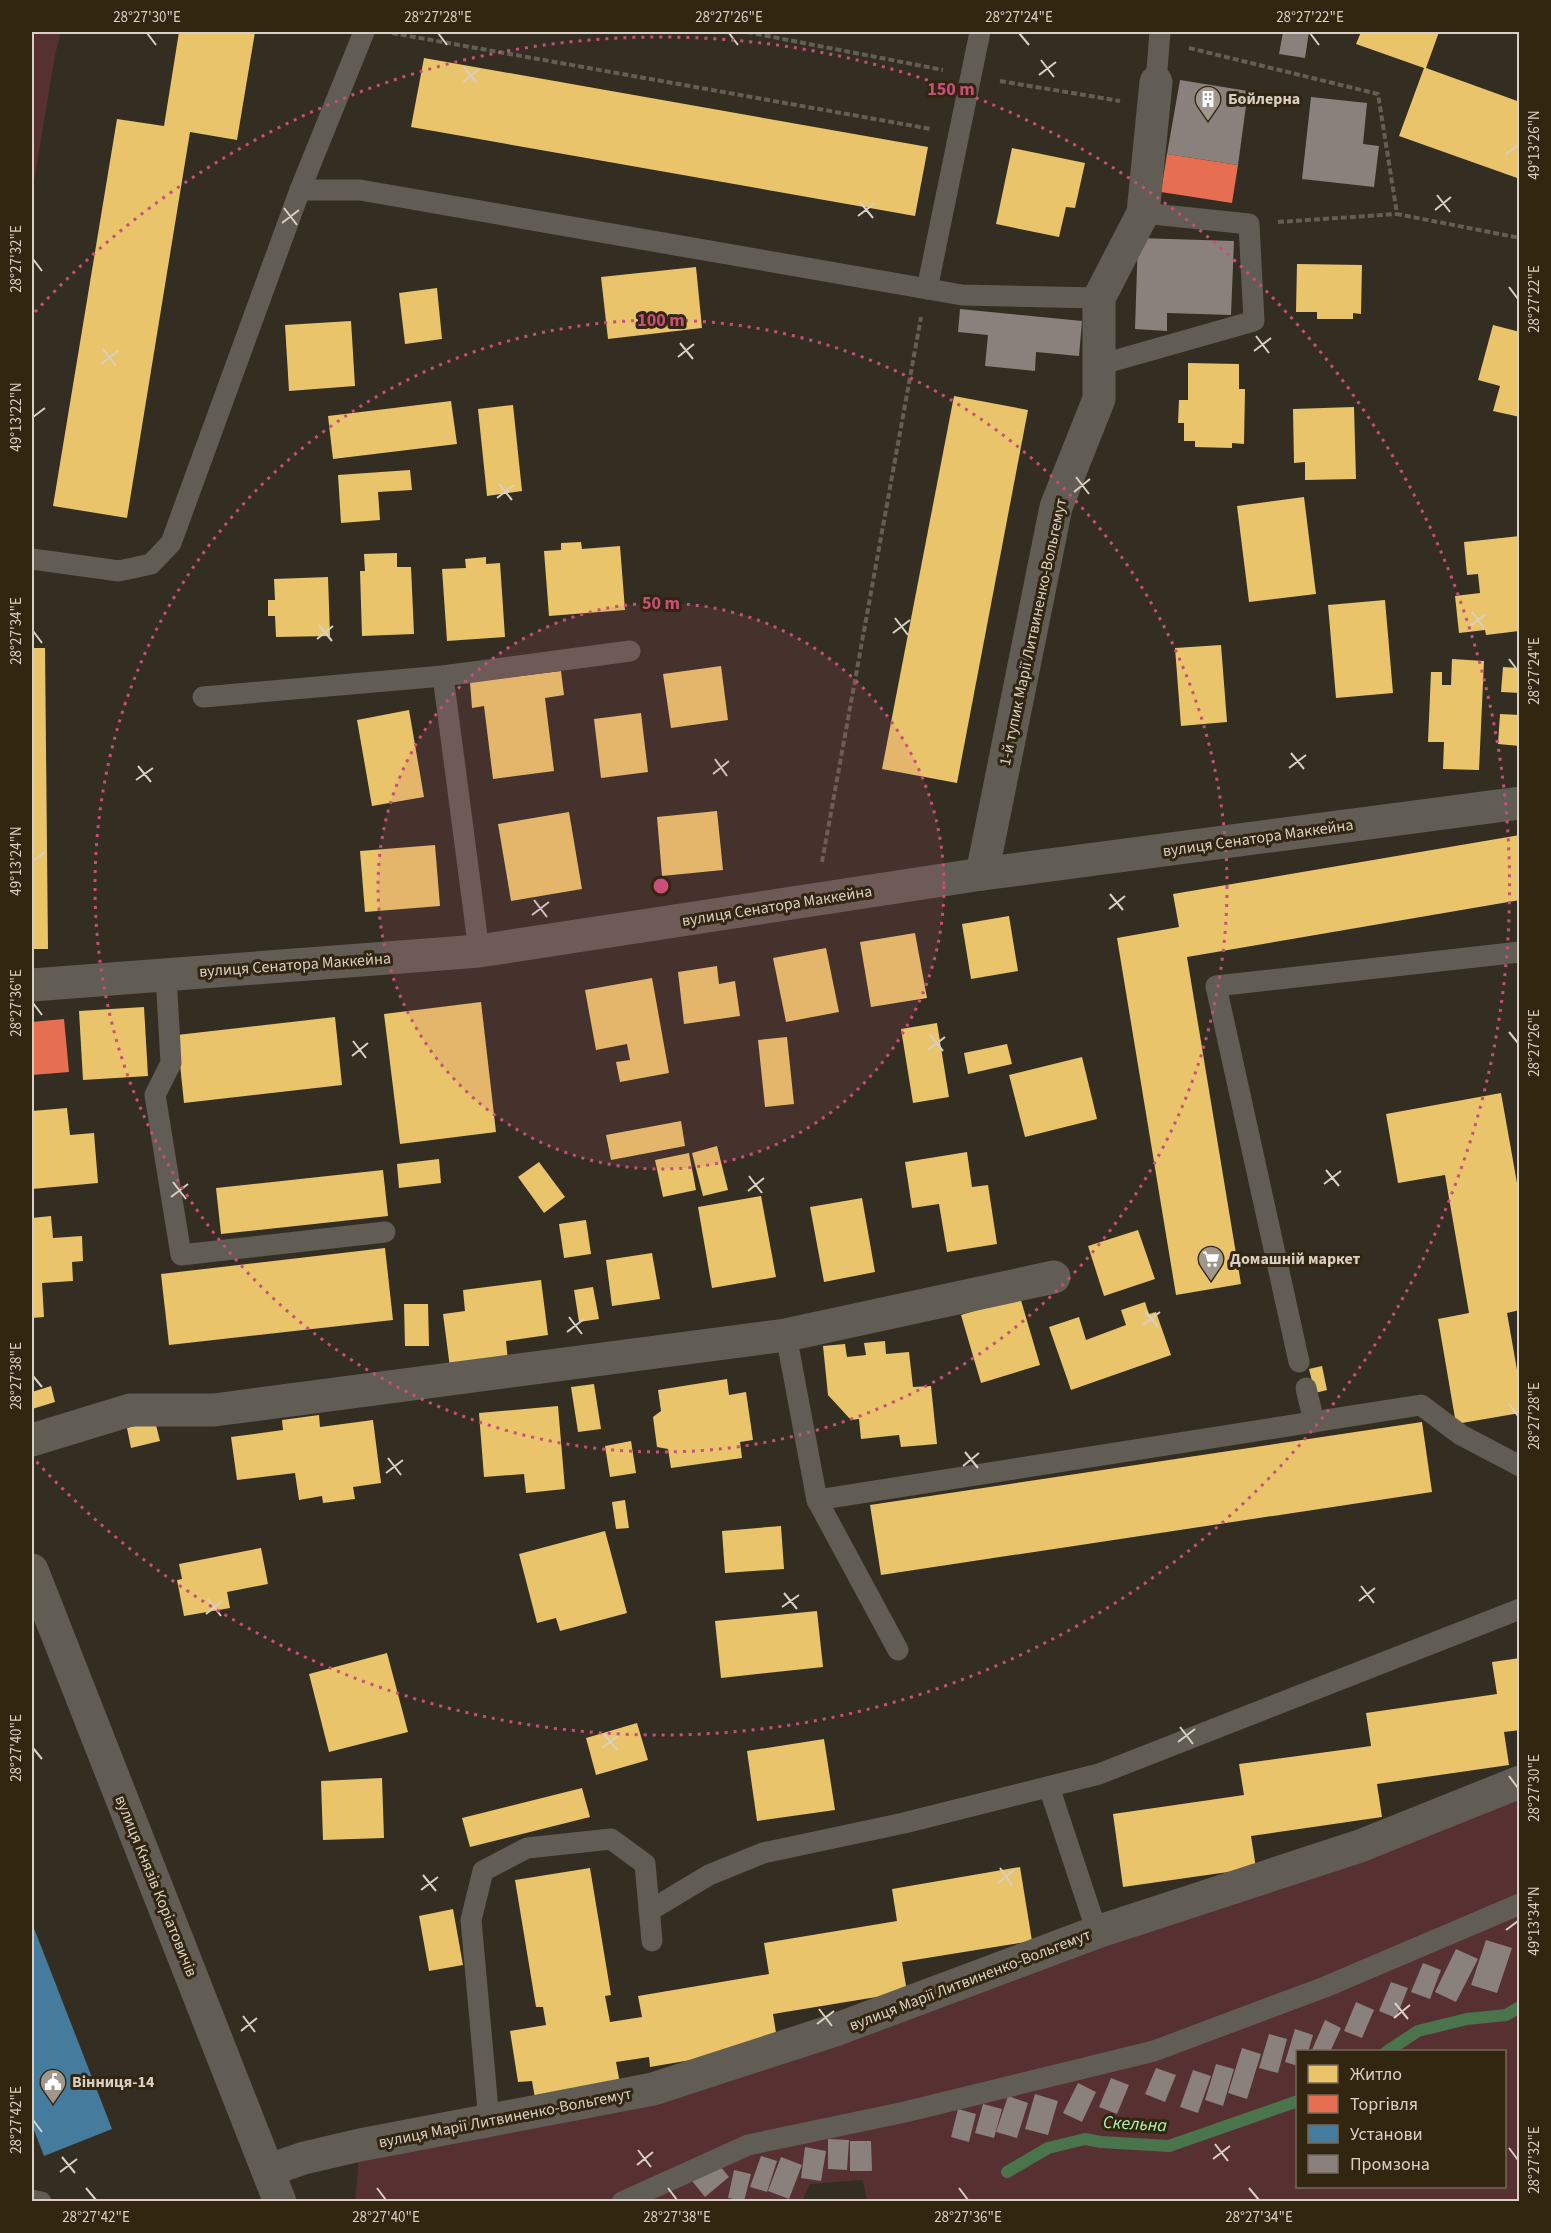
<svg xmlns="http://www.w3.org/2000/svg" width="1551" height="2233" font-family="'Source Sans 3',sans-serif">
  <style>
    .green { fill: #573032; fill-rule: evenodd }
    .homes { fill: #e9c46a }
    .shops { fill: #e76f51 }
    .public { fill: #457b9d }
    .industry { fill: #8a817c }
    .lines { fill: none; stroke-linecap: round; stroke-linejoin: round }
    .stream { stroke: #4a744c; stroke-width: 12 }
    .path { stroke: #635e56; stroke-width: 4; stroke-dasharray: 6 3; stroke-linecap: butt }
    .lane { stroke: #625d54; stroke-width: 21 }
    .street { stroke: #625d54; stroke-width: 33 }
    .secondary { stroke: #625d54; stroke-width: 33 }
    .ticks { fill: none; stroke: #d8d0c4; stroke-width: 2 }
    .ring { fill: none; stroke: #c94f7a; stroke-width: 3; stroke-dasharray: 3 6 }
    .labels { text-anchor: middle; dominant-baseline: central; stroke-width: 6; stroke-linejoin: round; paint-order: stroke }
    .poi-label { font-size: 16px; font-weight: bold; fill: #d8d0c4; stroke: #322611; text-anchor: start }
    .street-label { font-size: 16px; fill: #d8d0c4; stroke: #322611 }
    .water-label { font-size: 18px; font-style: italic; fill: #aef6b3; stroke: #322611 }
    .centre { fill: #c94f7a; stroke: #322611; stroke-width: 3 }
    .ring-label { font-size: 18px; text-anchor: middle; font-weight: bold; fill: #c94f7a; stroke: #322611; stroke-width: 6; stroke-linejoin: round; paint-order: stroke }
    .neatline { fill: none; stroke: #d8d0c4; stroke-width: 2 }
    .ticks-label { font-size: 15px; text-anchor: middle; fill: #d8d0c4 }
  </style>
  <rect width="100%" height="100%" fill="#342e22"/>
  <g class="green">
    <path d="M32,32h29l-6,23 -23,139z"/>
    <path d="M1519,1782v419l-652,1 -4,-22 -53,4 -8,18h-447l5,-57 293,-56zM1298,2052h206v134h-206z"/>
  </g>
  <g class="homes">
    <path d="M179,32h76l-18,108 -47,-8 -63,386 -74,-12 64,-387 47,7z"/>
    <path d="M1361,32h78l-13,36 94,34v77l-121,-43 25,-68 -68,-24z"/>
    <path d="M424,58l504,89 -13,69 -504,-89z"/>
    <path d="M1012,148l73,15 -10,45 -9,-1 -7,30 -63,-13z"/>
    <path d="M1297,264l65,1 -1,49 -8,-1v6h-36v-7h-21z"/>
    <path d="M696,267l6,61 -94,11 -7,-62z"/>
    <path d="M437,288l5,51 -37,5 -6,-51z"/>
    <path d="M351,321l4,65 -66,5 -4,-66z"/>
    <path d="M1493,325l27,7v85l-27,-6 7,-25 -22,-6z"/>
    <path d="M1188,363l51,1v25h6l-1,55 -12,-1v5l-37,-1v-6h-11v-18h-6l1,-23h9z"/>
    <path d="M954,396l74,14 -71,373 -75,-14z"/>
    <path d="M451,401l6,43 -124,15 -5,-43z"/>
    <path d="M513,405l9,86 -35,5 -9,-87z"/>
    <path d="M1354,407l2,72 -51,1v-18l-11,1 -1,-54z"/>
    <path d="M410,470l2,20 -34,2 2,28 -39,3 -3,-48z"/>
    <path d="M1304,497l12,97 -67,8 -12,-96z"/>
    <path d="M1520,536l-1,95 -33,4 -1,-5 -26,3 -4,-37 25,-3 -2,-19 -11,1 -3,-33z"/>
    <path d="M581,542l1,7 38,-3 5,64 -76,6 -5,-65 17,-1v-7z"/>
    <path d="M397,553v14h14l3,67 -52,2 -2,-65h5l-1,-17z"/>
    <path d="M486,557v7l14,-1 5,74 -58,4 -5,-72 24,-1 -1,-9z"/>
    <path d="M328,577l2,59 -54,1 -1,-21h-7v-16h7l-1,-21z"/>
    <path d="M1385,600l8,93 -57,5 -8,-93z"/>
    <path d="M1221,645l6,77 -46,4 -6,-78z"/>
    <path d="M32,648h13l3,301h-16z"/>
    <path d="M1452,659l32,2 -5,109 -36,-1 1,-27h-16l3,-70h11v13h9z"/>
    <path d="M721,666l7,54 -57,8 -8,-54z"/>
    <path d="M1503,667l17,1v25l-19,-1z"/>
    <path d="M561,671l3,24 -19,3 9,73 -61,8 -9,-73 -12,2 -2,-26z"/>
    <path d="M409,710l15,87 -52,9 -15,-86z"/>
    <path d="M641,713l7,59 -47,6 -7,-59z"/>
    <path d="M1500,714l20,1v31l-22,-2z"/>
    <path d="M717,811l6,59 -61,6 -5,-59z"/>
    <path d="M569,812l13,77 -71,12 -13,-77z"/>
    <path d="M1520,835v65l-333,57 54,327 -65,11 -59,-357 62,-11 -6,-33z"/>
    <path d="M435,845l5,61 -75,6 -5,-61z"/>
    <path d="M1009,916l9,55 -47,8 -9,-55z"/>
    <path d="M915,933l12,65 -56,9 -11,-65z"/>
    <path d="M826,948l13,64 -53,10 -13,-64z"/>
    <path d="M717,966l2,18 16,-3 5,35 -56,8 -6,-52z"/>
    <path d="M652,978l17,95 -49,9 -4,-20 14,-2 -3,-16 -31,6 -11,-60z"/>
    <path d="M481,1002l15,130 -96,12 -16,-130z"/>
    <path d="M144,1007l4,69 -65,4 -4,-69z"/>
    <path d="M335,1017l7,68 -158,18 -7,-68z"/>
    <path d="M937,1023l12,74 -36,6 -12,-74z"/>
    <path d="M787,1037l7,67 -29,3 -7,-67z"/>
    <path d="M1007,1044l5,20 -44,10 -4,-21z"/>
    <path d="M1082,1057l15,62 -72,18 -16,-62z"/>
    <path d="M1501,1093l19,107v110l-13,3 13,74v26l-64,11 -18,-105 31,-6 -24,-138 -47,8 -12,-69z"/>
    <path d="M67,1108l3,27 24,-2 4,50 -66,6v-78z"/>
    <path d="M681,1121l4,25 -74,14 -5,-25z"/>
    <path d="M717,1146l11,44 -25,6 -11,-43z"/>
    <path d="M967,1152l5,35 16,-2 9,59 -50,8 -8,-48 -27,4 -7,-46z"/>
    <path d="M689,1153l7,37 -33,7 -8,-37z"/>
    <path d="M439,1159l2,24 -42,5 -2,-24z"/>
    <path d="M539,1162l26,35 -21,16 -26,-36z"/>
    <path d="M383,1170l5,46 -167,18 -5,-46z"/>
    <path d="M761,1196l15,81 -64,11 -14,-81z"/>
    <path d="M862,1198l13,74 -51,10 -14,-75z"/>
    <path d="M51,1216l2,22 29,-2 1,25 -11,1 1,19 -31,2 2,34 -12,1v-100z"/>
    <path d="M586,1220l5,34 -27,4 -5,-34z"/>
    <path d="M1138,1230l17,49 -51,17 -16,-50z"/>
    <path d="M385,1248l8,72 -224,25 -8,-71z"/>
    <path d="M652,1253l8,46 -48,7 -6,-46z"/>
    <path d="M541,1280l7,55 -42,6 2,20 -58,7 -7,-54 22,-3 -2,-21z"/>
    <path d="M593,1287l6,32 -20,3 -5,-32z"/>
    <path d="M1020,1297l20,68 -59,18 -20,-68z"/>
    <path d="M1145,1302l4,12 7,-2 15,43 -100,35 -22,-63 30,-10 7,23 40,-15 -5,-15z"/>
    <path d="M404,1304h24l1,42h-24z"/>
    <path d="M885,1341l1,13 23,-2 4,35 18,-1 6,58 -36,3 -2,-12 -38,4 -2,-20 -8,1 -23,-25 -5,-49 22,-2 2,13 19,-2 -2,-12z"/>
    <path d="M1322,1366l5,24 -12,3 -6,-24z"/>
    <path d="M727,1379l2,16 17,-3 7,48 -13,2 2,16 -71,10 -3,-19 -11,-2 -4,-30 8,-6 -3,-21z"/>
    <path d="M594,1384l7,45 -23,3 -7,-45z"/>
    <path d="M51,1386l4,16 -23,7v-17z"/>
    <path d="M558,1406l7,83 -39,4 -2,-19 -40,3 -5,-64z"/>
    <path d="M319,1415l1,12 53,-7 8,63 -28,4 2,12 -32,4 -1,-7 -23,4 -4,-27 -58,7 -6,-43 52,-7 -1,-10z"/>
    <path d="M155,1421l5,20 -29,7 -4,-20z"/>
    <path d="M1422,1422l10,70 -551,83 -11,-70z"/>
    <path d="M631,1441l5,32 -26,4 -5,-31z"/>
    <path d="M625,1500l4,28 -13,1 -4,-27z"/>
    <path d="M781,1526l3,43 -59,4 -3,-42z"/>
    <path d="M605,1531l22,82 -67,18 -4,-13 -19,5 -18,-69z"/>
    <path d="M261,1548l7,36 -41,8 3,16 -46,8 -7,-36 5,-1 -3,-15z"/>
    <path d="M817,1611l6,56 -102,11 -6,-57z"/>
    <path d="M387,1653l21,79 -79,20 -20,-78z"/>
    <path d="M1520,1658v72l-16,2 5,33 -132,19 5,33 -131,19 5,32 -133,19 -10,-73 131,-19 -5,-31 132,-18 -5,-33 131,-19 -5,-32z"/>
    <path d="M637,1723l11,37 -52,15 -10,-37z"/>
    <path d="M824,1739l11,71 -78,11 -10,-70z"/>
    <path d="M382,1778l2,60 -61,2 -2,-59z"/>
    <path d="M582,1788l8,29 -120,30 -8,-29z"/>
    <path d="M1020,1867l12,74 -130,21 5,30 -134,22 5,31 -128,22 -1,-10 -33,5 5,27 -85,15 -4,-23 -14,1 -8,-51 36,-6 -3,-18h-7l-21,-127 75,-12 21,127 -6,1 5,26 32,-5 -4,-21 131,-22 -5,-31 133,-22 -5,-32z"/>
    <path d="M453,1909l10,56 -34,6 -10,-55z"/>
  </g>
  <g class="shops">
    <path d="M1167,154l71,11 -6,38 -71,-11z"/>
    <path d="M64,1019l5,53 -37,3v-53z"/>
  </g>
  <path class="public" d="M32,1923l80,206 -68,27 -12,-31z"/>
  <g class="industry">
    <path d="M1283,32h26l-4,26 -26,-4z"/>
    <path d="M1180,80l68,11 -10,74 -71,-11z"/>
    <path d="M1311,97l56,6 -4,41 16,2 -5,41 -72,-8z"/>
    <path d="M1138,238l96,3 -3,74 -64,-2v18l-32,-2z"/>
    <path d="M960,309l122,12 -3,35 -43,-4 -1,19 -50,-5 3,-31 -30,-3z"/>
    <path d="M1486,1940l26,8 -15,45 -26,-8z"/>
    <path d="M1456,1949l22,10 -22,43 -21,-10z"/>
    <path d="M1423,1963l18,7 -11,29 -19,-7z"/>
    <path d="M1391,1982l17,6 -12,30 -17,-7z"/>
    <path d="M1356,2002l18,8 -12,28 -18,-7z"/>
    <path d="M1325,2020l16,8 -11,24h-16l-2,-2z"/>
    <path d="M1295,2029l18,6 -5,17h-10v14l-13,-4z"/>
    <path d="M1269,2034l18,5 -9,34 -19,-5z"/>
    <path d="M1242,2048l19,6 -14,45 -19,-6z"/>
    <path d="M1216,2064l18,5 -11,37 -18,-6z"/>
    <path d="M1156,2068l20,7 -11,27 -20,-8z"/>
    <path d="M1193,2070l18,6 -13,37 -18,-6z"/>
    <path d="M1111,2078l18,7 -12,29 -18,-7z"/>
    <path d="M1078,2083l18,9 -14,30 -19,-9z"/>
    <path d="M1035,2094l23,7 -10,34 -23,-6z"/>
    <path d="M1008,2096l20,7 -11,35 -21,-6z"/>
    <path d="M983,2104l19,5 -8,29 -19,-5z"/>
    <path d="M958,2109l18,5 -7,28 -18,-5z"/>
    <path d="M828,2139l21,1 -2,30 -19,-1z"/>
    <path d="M850,2141h21l1,30h-22z"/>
    <path d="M805,2147l21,4 -5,30 -20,-3z"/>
    <path d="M761,2156l16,5 -10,31 -17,-5z"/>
    <path d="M781,2157l21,8 -13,34 -21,-8z"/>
    <path d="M716,2161l13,16 -24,20 -13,-16z"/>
    <path d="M734,2170l17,4 -7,27 -16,-3z"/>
  </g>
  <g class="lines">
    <g class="stream">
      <path d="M1386,2052l32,-21 49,-12 39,-4 14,-8"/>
      <path d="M1007,2172l41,-24 37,-9 16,3 68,4 129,-45"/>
    </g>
    <g class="path">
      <path d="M747,32l196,38"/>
      <path d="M392,33l539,96"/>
      <path d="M1189,48l189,46 19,120 123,24"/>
      <path d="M1000,81l120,20"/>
      <path d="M1278,222l119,-8"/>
      <path d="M822,862l99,-545"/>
    </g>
    <g class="lane">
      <path d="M1156,82l4,-50"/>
      <path d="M300,190h60l602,105 137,3"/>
      <path d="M927,289l53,-257"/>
      <path d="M1099,365l155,-44 -5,-97 -106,-11"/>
      <path d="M32,559l87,12 32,-7 20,-21 129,-353 64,-158"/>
      <path d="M443,676l36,275"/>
      <path d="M203,697l240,-21 187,-25"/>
      <path d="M166,975l5,88 -16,32 26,160 204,-23"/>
      <path d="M786,1335l31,165 81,150"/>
      <path d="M1299,1362l-83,-376 304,-34"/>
      <path d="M1306,1388l8,34"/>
      <path d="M817,1500l604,-95 40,30 59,31"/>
      <path d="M1049,1787l48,145"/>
      <path d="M649,1911l60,-36 54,-22 141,-30 195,-49 421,-165"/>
      <path d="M489,2121l-18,-201 12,-49 44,-23 84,-9 34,25 7,77"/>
      <path d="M32,2200l9,2"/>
      <path d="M622,2202l126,-57 157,-33 249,-61 171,-64 195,-83"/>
    </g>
    <g class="street">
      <path d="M982,874l74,-367 43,-108v-101l44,-85 13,-131"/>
      <path d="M32,985l447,-34 503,-77 538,-71"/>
      <path d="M32,1440l98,-30h84l572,-75 268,-58"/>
      <path d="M269,2170l35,-12 56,-13 293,-56 182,-59 262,-98 263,-86 160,-64"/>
    </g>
    <path class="secondary" d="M32,1570l248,632"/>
  </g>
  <path class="ticks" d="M147,33l9,12M438,33l9,12M729,33l9,12M1019,33l10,12M1310,33l9,12M1041,60l13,17M464,67l13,16M1039,75l17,-13M463,82l16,-13M1506,154l12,-9M1437,195l13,17M860,202l13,16M284,208l13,17M1435,210l16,-13M858,216l17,-13M282,223l17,-13M33,259l9,12M1509,287l9,12M1256,336l13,17M680,343l13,16M103,349l13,17M1254,351l17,-13M678,357l16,-13M101,364l17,-13M33,417l12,-9M1076,477l13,17M499,484l13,16M1074,492l16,-13M497,498l17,-13M1472,612l12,16M895,618l13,17M319,625l13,16M1470,626l16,-12M33,631l9,12M893,633l17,-13M317,639l16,-13M1509,659l9,12M1291,753l13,16M715,759l12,17M138,766l13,16M1289,768l17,-13M713,774l16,-13M136,780l17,-12M33,861l12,-9M1110,894l13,16M534,900l13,17M1109,909l16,-13M532,915l17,-13M33,1003l9,12M1509,1032l9,11M930,1035l13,16M353,1041l13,17M928,1050l17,-13M352,1056l16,-13M1326,1170l13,16M749,1176l13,17M173,1182l13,17M1324,1184l17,-13M748,1191l16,-13M171,1197l17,-13M1145,1311l13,16M569,1317l13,17M1143,1325l17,-13M567,1332l17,-13M33,1376l9,11M1509,1404l9,12M965,1452l13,16M388,1458l13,17M963,1466l16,-13M386,1473l17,-13M1361,1586l13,17M784,1593l13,16M208,1599l13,17M1359,1601l16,-13M782,1607l17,-12M206,1614l16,-13M1180,1727l13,17M604,1734l13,16M1178,1742l17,-13M33,1748l9,11M602,1748l16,-12M1509,1776l9,12M1000,1868l12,17M423,1875l13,16M998,1883l16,-13M421,1890l17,-13M1506,1930l12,-9M1395,2003l13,16M819,2009l13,17M243,2016l12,16M1394,2018l16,-13M817,2024l17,-13M241,2031l16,-13M33,2120l9,12M1215,2144l13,17M1509,2148l9,12M638,2150l13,17M62,2157l13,16M1213,2159l17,-13M637,2165l16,-13M60,2172l17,-13M86,2188l10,12M377,2188l9,12M668,2188l9,12M959,2188l9,12M1249,2188l10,12"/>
  <circle cx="661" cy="886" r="283" fill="#c94f7a" fill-opacity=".12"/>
  <g class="ring">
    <circle cx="661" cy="886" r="283"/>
    <circle cx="661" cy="886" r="566"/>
    <path d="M35 312A849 849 0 1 1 35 1460"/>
  </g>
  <defs>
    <g id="building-pin" transform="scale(1.35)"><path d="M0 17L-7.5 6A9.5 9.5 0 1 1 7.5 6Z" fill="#9f978b" stroke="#322611"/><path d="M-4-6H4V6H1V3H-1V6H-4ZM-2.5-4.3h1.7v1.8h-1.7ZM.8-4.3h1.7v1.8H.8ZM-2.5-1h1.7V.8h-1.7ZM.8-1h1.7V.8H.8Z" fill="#fff"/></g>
    <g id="supermarket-pin" transform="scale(1.35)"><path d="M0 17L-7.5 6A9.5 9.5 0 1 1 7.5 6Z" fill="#9f978b" stroke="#322611"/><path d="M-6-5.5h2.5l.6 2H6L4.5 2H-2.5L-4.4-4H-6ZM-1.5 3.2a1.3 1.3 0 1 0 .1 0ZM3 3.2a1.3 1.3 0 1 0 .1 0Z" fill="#fff"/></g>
    <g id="civic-pin" transform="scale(1.35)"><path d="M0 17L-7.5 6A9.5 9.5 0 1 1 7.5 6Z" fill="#9f978b" stroke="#322611"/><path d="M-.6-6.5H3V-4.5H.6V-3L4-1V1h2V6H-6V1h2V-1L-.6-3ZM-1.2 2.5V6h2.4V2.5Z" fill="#fff"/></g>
  </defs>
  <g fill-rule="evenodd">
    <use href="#building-pin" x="1208" y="99"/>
    <use href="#supermarket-pin" x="1211" y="1259"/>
    <use href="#civic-pin" x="53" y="2082"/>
  </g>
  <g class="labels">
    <g class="poi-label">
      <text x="1228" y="99">Бойлерна</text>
      <text x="1230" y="1259">Домашній маркет</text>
      <text x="72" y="2082">Вінниця-14</text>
    </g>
    <g class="street-label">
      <text transform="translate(1033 632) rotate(-78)">1-й тупик Марії Литвиненко-Вольгемут</text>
      <text transform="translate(1258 838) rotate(-8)">вулиця Сенатора Маккейна</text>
      <text transform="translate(777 906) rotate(-9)">вулиця Сенатора Маккейна</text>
      <text transform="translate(295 965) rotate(-4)">вулиця Сенатора Маккейна</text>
      <text transform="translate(156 1886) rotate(68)">вулиця Князів Коріатовичів</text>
      <text transform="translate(970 1980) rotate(-21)">вулиця Марії Литвиненко-Вольгемут</text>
      <text transform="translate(505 2118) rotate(-11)">вулиця Марії Литвиненко-Вольгемут</text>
    </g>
    <g class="water-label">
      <text transform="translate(1135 2124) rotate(3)">Скельна</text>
    </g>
  </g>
  <circle cx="661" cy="886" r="9" class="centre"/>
  <g class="ring-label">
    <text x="951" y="95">150 m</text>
    <text x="661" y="326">100 m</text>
    <text x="661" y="609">50 m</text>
  </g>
  <rect width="1551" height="2233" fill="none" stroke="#322611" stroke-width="66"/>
  <rect x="1296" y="2050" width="210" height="138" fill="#322611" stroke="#746a59" stroke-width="1.5"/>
  <rect x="1308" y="2065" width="30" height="18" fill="#e9c46a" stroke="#746a59" stroke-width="1.5"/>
  <text x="1350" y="2080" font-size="18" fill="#d8d0c4">Житло</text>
  <rect x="1308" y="2095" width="30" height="18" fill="#e76f51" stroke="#746a59" stroke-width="1.5"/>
  <text x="1350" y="2110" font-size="18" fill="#d8d0c4">Торгівля</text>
  <rect x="1308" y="2125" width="30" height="18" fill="#457b9d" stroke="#746a59" stroke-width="1.5"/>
  <text x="1350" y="2140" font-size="18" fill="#d8d0c4">Установи</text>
  <rect x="1308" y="2155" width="30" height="18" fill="#8a817c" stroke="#746a59" stroke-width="1.5"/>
  <text x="1350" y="2170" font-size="18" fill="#d8d0c4">Промзона</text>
  <rect x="33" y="33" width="1485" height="2167" class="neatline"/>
  <g class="ticks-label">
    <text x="147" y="22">28°27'30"E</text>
    <text x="438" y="22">28°27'28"E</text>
    <text x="729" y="22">28°27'26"E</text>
    <text x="1019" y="22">28°27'24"E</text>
    <text x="1310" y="22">28°27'22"E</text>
    <text transform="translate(1534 145) rotate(-90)" y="5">49°13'26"N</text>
    <text transform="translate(16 259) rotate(-90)" y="5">28°27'32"E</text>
    <text transform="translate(1534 299) rotate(-90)" y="5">28°27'22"E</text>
    <text transform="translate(16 417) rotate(-90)" y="5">49°13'22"N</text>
    <text transform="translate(16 631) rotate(-90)" y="5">28°27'34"E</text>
    <text transform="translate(1534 671) rotate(-90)" y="5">28°27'24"E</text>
    <text transform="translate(16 861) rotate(-90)" y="5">49°13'24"N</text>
    <text transform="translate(16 1003) rotate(-90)" y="5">28°27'36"E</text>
    <text transform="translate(1534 1043) rotate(-90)" y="5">28°27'26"E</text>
    <text transform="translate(16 1376) rotate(-90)" y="5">28°27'38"E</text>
    <text transform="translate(1534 1416) rotate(-90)" y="5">28°27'28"E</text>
    <text transform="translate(16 1748) rotate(-90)" y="5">28°27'40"E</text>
    <text transform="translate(1534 1788) rotate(-90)" y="5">28°27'30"E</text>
    <text transform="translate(1534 1921) rotate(-90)" y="5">49°13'34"N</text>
    <text transform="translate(16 2120) rotate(-90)" y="5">28°27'42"E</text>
    <text transform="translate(1534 2160) rotate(-90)" y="5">28°27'32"E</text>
    <text x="96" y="2222">28°27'42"E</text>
    <text x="386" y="2222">28°27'40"E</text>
    <text x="677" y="2222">28°27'38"E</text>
    <text x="968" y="2222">28°27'36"E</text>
    <text x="1259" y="2222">28°27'34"E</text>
  </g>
</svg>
